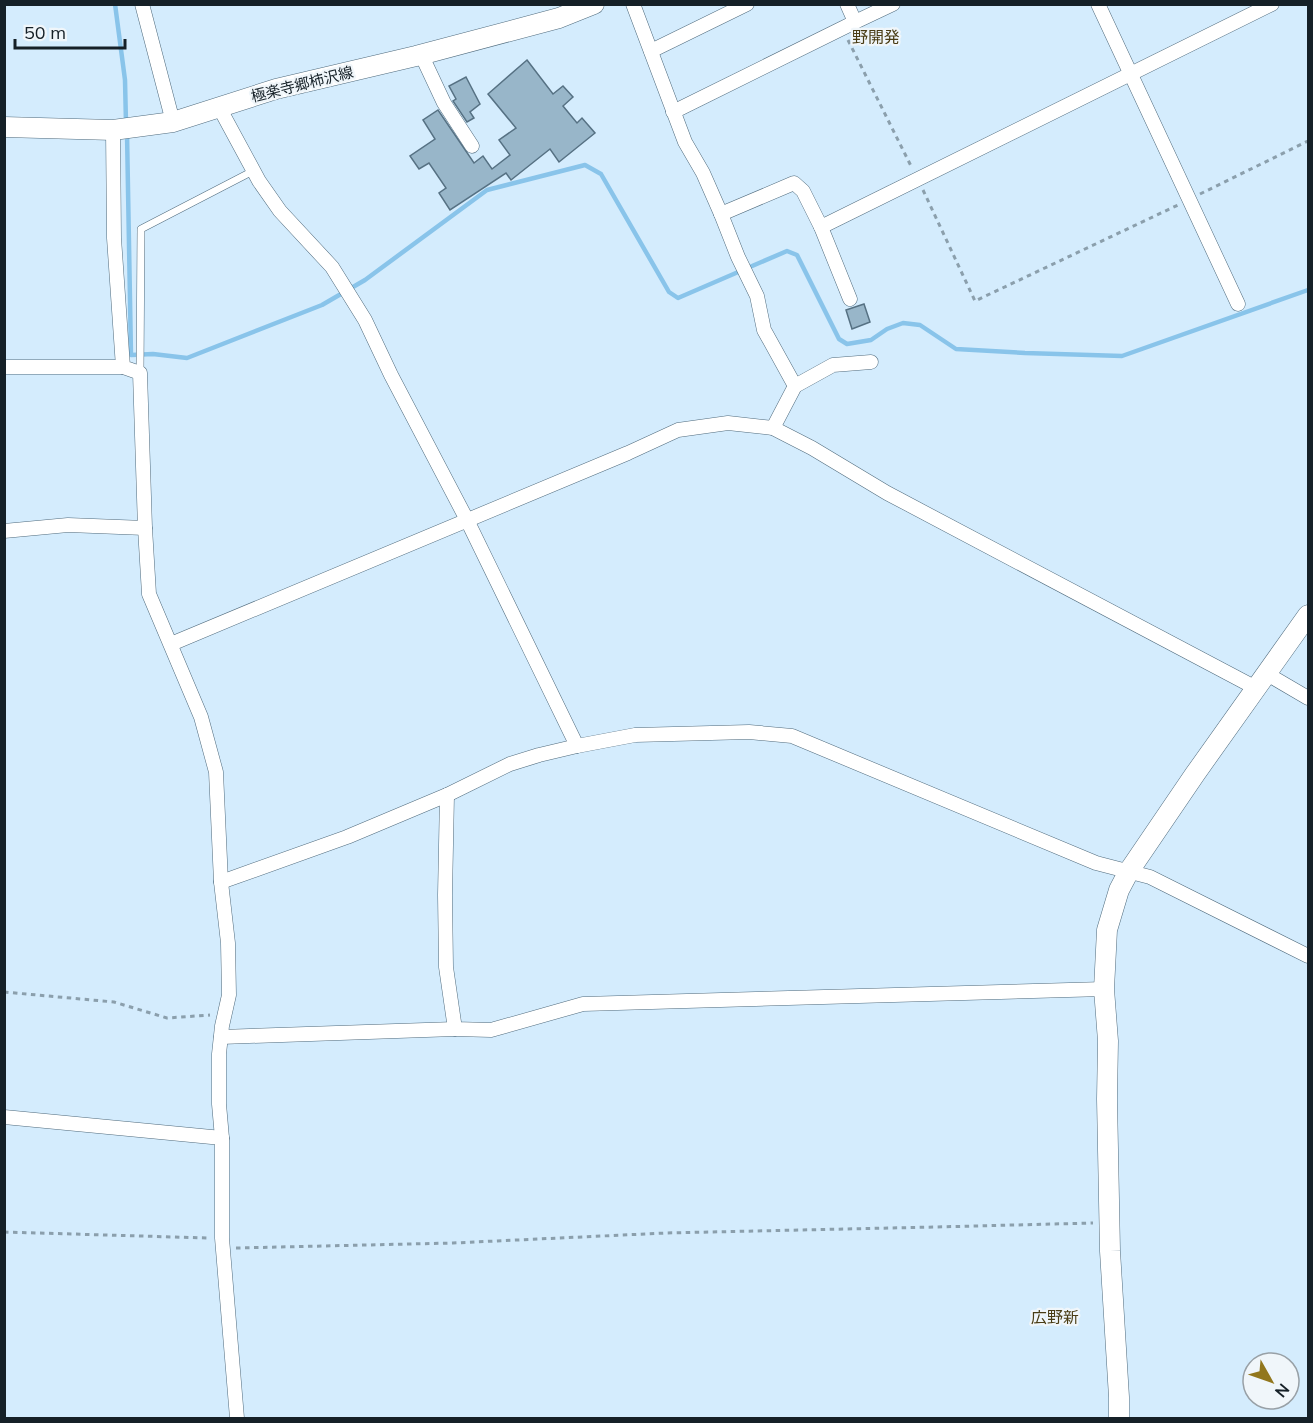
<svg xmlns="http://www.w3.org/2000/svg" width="1313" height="1423" font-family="Mulish,'Noto Sans JP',sans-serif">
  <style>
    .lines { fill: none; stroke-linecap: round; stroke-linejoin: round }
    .stream { stroke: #89c4ea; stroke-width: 4.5 }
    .building { fill: #98b6c9; stroke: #567183; stroke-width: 1.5 }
    .lane-casing { stroke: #506b7d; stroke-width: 8 }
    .street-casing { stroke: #506b7d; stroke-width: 15 }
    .secondary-casing { stroke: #506b7d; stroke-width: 21 }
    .path { stroke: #8b9fac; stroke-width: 3; stroke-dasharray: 4.5 4.5; stroke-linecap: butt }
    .lane { stroke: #fff; stroke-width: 7 }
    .street { stroke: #fff; stroke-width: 14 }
    .secondary { stroke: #fff; stroke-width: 20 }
    .labels { text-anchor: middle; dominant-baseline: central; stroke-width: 4.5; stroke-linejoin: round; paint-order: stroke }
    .street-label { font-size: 15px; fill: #152027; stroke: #f0f6fa }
    .neighbourhood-label { font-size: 16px; fill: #493c14; stroke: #f0f6fa }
  </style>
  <rect width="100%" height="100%" fill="#d4ecfd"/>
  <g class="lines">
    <g class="stream">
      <path d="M115,4l10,76 1,44"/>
      <path d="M127,133l4,222 22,-1 34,4 135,-53 43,-25 122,-90 98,-25 16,9 68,118 9,6 109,-47 10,4 42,84 8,5 24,-4 16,-11 16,-6 17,2 36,24 69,4 97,3 186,-66"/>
    </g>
  </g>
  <g class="building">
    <path d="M527,60l26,34 10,-8 10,11 -10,9 14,17 5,-5 13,15 -36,29 -9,-13 -39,31 -5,-7 -56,37 -11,-17 7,-5 -17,-25 -10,6 -9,-13 25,-17 -12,-19 15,-10 36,53 9,-7 9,13 18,-14 -11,-15 17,-12 -28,-34z"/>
    <path d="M466,77l14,27 -10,8 4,6 -7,4 -14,-21 3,-2 -7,-13z"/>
    <path d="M864,304l6,18 -18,7 -6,-19z"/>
  </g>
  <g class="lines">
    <g class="lane-casing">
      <path id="lane" d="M140,373l1,-144 112,-58"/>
    </g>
    <g class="street-casing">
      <g id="street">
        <path d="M142,4l31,118"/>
        <path d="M633,4l52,138 18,31 18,41 73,-31 9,8 18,36 451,-223"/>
        <path d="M1098,4l140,300"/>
        <path d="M855,22l38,-18"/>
        <path d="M651,51l96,-47"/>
        <path d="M421,54l23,49 28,43"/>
        <path d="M219,107l40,74 21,30 52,56 33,53 26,55 76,145 110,226"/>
        <path d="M673,112l182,-90 -8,-18"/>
        <path d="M113,130l1,108 9,129 17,6 5,155 4,66 52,123 15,55 5,110 7,61 1,52 -7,31 -3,28v50l3,34v100l15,180"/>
        <path d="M721,214l17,43 19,39 7,34 31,56"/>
        <path d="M821,227l29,72"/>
        <path d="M4,367h119"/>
        <path d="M773,428l22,-42 38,-21 38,-3"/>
        <path d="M4,531l64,-6 77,3"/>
        <path d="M171,644l457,-191 50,-23 50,-7 45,5 39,20 75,45 369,195"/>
        <path d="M1267,674l41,24"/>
        <path d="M447,795l-2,100 1,72 9,62 36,1 92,-26 521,-15"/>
        <path d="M221,882l126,-45 100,-42 63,-31 29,-9 38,-9 58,-11 114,-3 43,4 304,127 54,14 158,79"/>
        <path d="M221,1037l234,-8"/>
        <path d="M4,1117l218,21"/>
      </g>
    </g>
    <g class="secondary-casing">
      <g id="secondary">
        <path d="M4,127l109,3 60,-8 103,-33 140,-33 143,-38 35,-14"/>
        <path d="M1119,1418v-21l-9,-146 -3,-152 1,-58 -4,-52 3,-59 12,-40 10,-19 66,-97 113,-159"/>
      </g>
    </g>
    <g class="path">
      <path d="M848,40l64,128"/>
      <path d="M923,190l52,111 203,-96"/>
      <path d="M1200,194l108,-53"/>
      <path d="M4,992l110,10 53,16 43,-3"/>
      <path d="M4,1232l204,6"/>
      <path d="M236,1248l217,-5 213,-10 270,-6 157,-4"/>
    </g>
    <use href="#lane" class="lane"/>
    <use href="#street" class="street"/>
    <use href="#secondary" class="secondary"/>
  </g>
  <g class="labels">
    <g class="street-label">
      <text transform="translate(302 84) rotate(-14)">極楽寺郷柿沢線</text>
    </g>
    <g class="neighbourhood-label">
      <text x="876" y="37">野開発</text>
      <text x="1055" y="1317">広野新</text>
    </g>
  </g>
  <rect width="1313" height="1423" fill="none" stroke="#152027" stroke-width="12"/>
  <g transform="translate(1271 1381) rotate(130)"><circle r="28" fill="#f0f6fa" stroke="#98a0a6" stroke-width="1.5"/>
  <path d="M0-4.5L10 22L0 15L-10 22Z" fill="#92771d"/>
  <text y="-9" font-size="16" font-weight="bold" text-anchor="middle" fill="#152027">N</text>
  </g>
  <path d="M15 39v9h110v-9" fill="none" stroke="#152027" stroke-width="3"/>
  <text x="24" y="39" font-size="18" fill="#152027" stroke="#f0f6fa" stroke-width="4.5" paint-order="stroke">50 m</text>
</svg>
